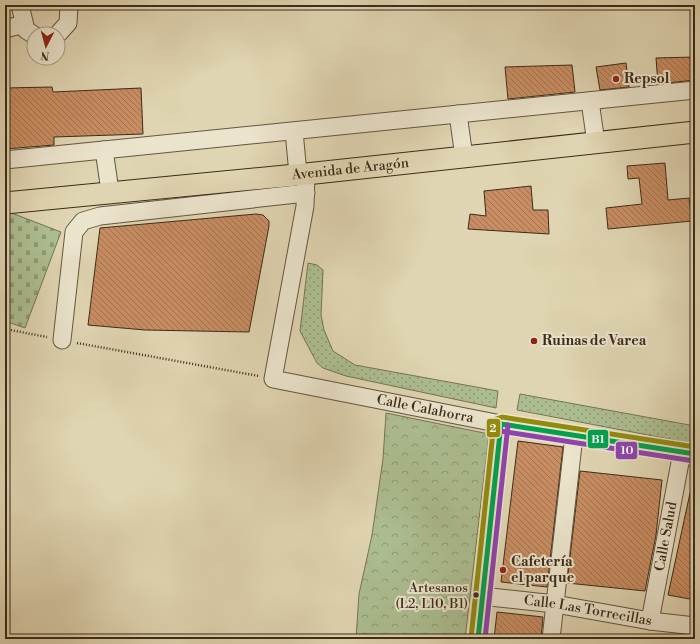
<svg xmlns="http://www.w3.org/2000/svg" width="700" height="644" font-family="'Libre Bodoni',serif">
  <style>
    .cemetery { fill: url(#cemetery-stones); stroke: #747555 }
    .park { fill: url(#park-crowns); stroke: #747555 }
    .garden { fill: url(#garden-dots); stroke: #747555 }
    .building { fill: url(#building-back-hatch); stroke: #3b2c19 }
    .lines { fill: none; stroke-linecap: round; stroke-linejoin: round }
    .minor-casing { stroke: #64563f; stroke-width: 19 }
    .major-casing { stroke: #3b2c19; stroke-width: 23 }
    .path { stroke: #3b2c19; stroke-width: 2.5; stroke-dasharray: 1 2; stroke-linecap: butt }
    .minor { stroke: #ebe4cd; stroke-width: 17 }
    .major { stroke: #e0d5b2; stroke-width: 21 }
    .bus-1-casing { stroke: #ebe4cd; stroke-width: 8 }
    .bus-2-casing { stroke: #ebe4cd; stroke-width: 8 }
    .bus-3-casing { stroke: #ebe4cd; stroke-width: 8 }
    .bus-1 { stroke: #03a04e; stroke-width: 5 }
    .bus-2 { stroke: #8e44ad; stroke-width: 5 }
    .bus-3 { stroke: #938b0e; stroke-width: 5 }
    .poi-dot { fill: #8f2418; stroke: #ebe4cd; stroke-width: 1.5 }
    .bus-dot { fill: #3b2c19; stroke: #ebe4cd; stroke-width: 1.5 }
    .labels { text-anchor: middle; dominant-baseline: central; stroke-width: 4; stroke-linejoin: round; paint-order: stroke }
    .bus-label { font-size: 13px; fill: #3b2c19; stroke: #ebe4cd; text-anchor: end }
    .poi-label { font-size: 14px; font-weight: bold; fill: #3b2c19; stroke: #ebe4cd; text-anchor: start }
    .street-label { font-size: 14px; fill: #3b2c19; stroke: #ebe4cd }
    .line-badge { stroke: #ebe4cd; stroke-width: 1.5 }
    .badge-label { font-size: 11px; text-anchor: middle; font-weight: bold; fill: #fff }
  </style>
  <defs>
    <pattern id="cemetery-stones" width="16" height="16" patternUnits="userSpaceOnUse"><rect width="16" height="16" fill="#acbe91"/><path d="M2 7V4a2 2 0 0 1 4 0v3zM10 15v-3a2 2 0 0 1 4 0v3z" fill="#8d9b76"/></pattern>
    <pattern id="park-crowns" width="20" height="18" patternUnits="userSpaceOnUse"><rect width="20" height="18" fill="#acbe91"/><path d="M2 6a3 3 0 1 1 6 0M12 15a3 3 0 1 1 6 0" fill="none" stroke="#8d9b76"/></pattern>
    <pattern id="garden-dots" width="8" height="8" patternUnits="userSpaceOnUse"><rect width="8" height="8" fill="#acbe91"/><path d="M2 2h.1M6 6h.1" fill="none" stroke="#8d9b76" stroke-width="1.8" stroke-linecap="round"/></pattern>
    <pattern id="building-back-hatch" width="6" height="6" patternUnits="userSpaceOnUse"><rect width="6" height="6" fill="#c88d62"/><path d="M-1 5l2 2M0 0l6 6M5-1l2 2" fill="none" stroke="#a47350"/></pattern>
  </defs>
  <rect width="100%" height="100%" fill="#e0d5b2"/>
  <filter id="stains"><feTurbulence type="fractalNoise" baseFrequency=".005" numOctaves="4"/><feColorMatrix values="0 0 0 0 .2 0 0 0 0 .09 0 0 0 0 .02 0 0 0 .5 -.17"/></filter>
  <radialGradient id="worn" r=".72"><stop offset=".6" stop-color="#630" stop-opacity="0"/><stop offset="1" stop-color="#630" stop-opacity=".3"/></radialGradient>
  <path class="cemetery" d="M9,212l52,20 -36,96 -20,-7v-99z"/>
  <path class="park" d="M386,413l103,21 -24,205h-109l3,-45 13,-59 11,-76z"/>
  <g class="garden">
    <path d="M308,263l9,2 6,5 -2,45 3,15 9,21 22,14 143,26 -2,17 -150,-32 -23,-8 -6,-5 -17,-32z"/>
    <path d="M520,394l175,32v18l-178,-34z"/>
  </g>
  <g class="building">
    <path d="M695,57v23l-37,4 -2,-26z"/>
    <path d="M626,63l3,24 -29,3 -4,-23z"/>
    <path d="M572,65l3,27 -67,7 -3,-32z"/>
    <path d="M52,87l1,5 88,-4 2,46 -89,3v8l-49,4v-61z"/>
    <path d="M665,163l3,37 21,-2 3,23 -84,8 -2,-21 36,-4 -3,-26 -11,1 -1,-13z"/>
    <path d="M531,186l2,24h15l1,24 -81,-5 2,-15 16,2 -2,-25z"/>
    <path d="M256,214l7,1 6,6v5l-20,106 -104,-2 -57,-5 12,-97z"/>
    <path d="M518,441l45,6 -16,140 -46,-5z"/>
    <path d="M580,471l82,9 -6,55 -11,56 -78,-8z"/>
    <path d="M690,493l5,1v106l-27,-5z"/>
    <path d="M497,612l46,5 -2,22h-47z"/>
  </g>
  <g class="lines">
    <g class="minor-casing">
      <g id="minor">
        <path d="M20,5l6,25 8,5"/>
        <path d="M5,29l19,-5"/>
        <path d="M58,34l10,-11 1,-18"/>
        <path d="M590,101l6,42"/>
        <path d="M458,114l6,43"/>
        <path d="M294,131l4,43"/>
        <path d="M104,150l6,41"/>
        <path d="M5,160l690,-70"/>
        <path id="s1" d="M306,174l-1,32 -32,173 228,45 194,30"/>
        <path d="M62,340l12,-108 9,-11 17,-5 206,-23"/>
        <path id="s2" d="M481,596l74,8 95,17 45,5"/>
        <path id="s3" d="M650,621l32,-169"/>
        <path d="M478,639l23,-215"/>
        <path d="M551,639l23,-203"/>
      </g>
    </g>
    <g class="major-casing">
      <g id="major">
        <path id="s4" d="M5,203l301,-29 389,-42"/>
      </g>
    </g>
    <g class="path">
      <path d="M5,329l42,8"/>
      <path d="M77,343l182,33"/>
    </g>
    <use href="#minor" class="minor"/>
    <use href="#major" class="major"/>
    <g class="bus-1-casing">
      <g id="bus-1">
        <path d="M501,424l194,30"/>
        <path d="M478,639l23,-215"/>
      </g>
    </g>
    <g class="bus-2-casing">
      <g id="bus-2">
        <path d="M500,431l194,30"/>
        <path d="M485,639l23,-214"/>
      </g>
    </g>
    <g class="bus-3-casing">
      <path id="bus-3" d="M471,638l23,-215 2,-4 6,-2 193,30"/>
    </g>
    <use href="#bus-1" class="bus-1"/>
    <use href="#bus-2" class="bus-2"/>
    <use href="#bus-3" class="bus-3"/>
  </g>
  <g class="poi-dot">
    <circle cx="616" cy="79" r="4"/>
    <circle cx="534" cy="341" r="4"/>
    <circle cx="503" cy="570" r="4"/>
  </g>
  <circle class="bus-dot" cx="476" cy="595" r="3.5"/>
  <g class="labels">
    <g class="bus-label">
      <text x="468" y="588">Artesanos<tspan x="468" dy="16">(L2, L10, B1)</tspan></text>
    </g>
    <g class="poi-label">
      <text x="624" y="79">Repsol</text>
      <text x="542" y="341">Ruinas de Varea</text>
      <text x="511" y="562">Cafetería<tspan x="511" dy="16">el parque</tspan></text>
    </g>
    <g class="street-label">
      <text stroke="none"><textPath href="#s4" startOffset="347">Avenida de Aragón</textPath></text>
      <text stroke="none"><textPath href="#s1" startOffset="363">Calle Calahorra</textPath></text>
      <text stroke="none"><textPath href="#s3" startOffset="86">Calle Salud</textPath></text>
      <text stroke="none"><textPath href="#s2" startOffset="108">Calle Las Torrecillas</textPath></text>
    </g>
  </g>
  <g class="line-badge">
    <rect x="486" y="418" width="15" height="20" rx="4" fill="#938b0e"/>
    <rect x="587" y="429" width="22" height="20" rx="4" fill="#03a04e"/>
    <rect x="615" y="441" width="23" height="19" rx="4" fill="#8e44ad"/>
  </g>
  <g class="badge-label">
    <text x="493" y="432">2</text>
    <text x="598" y="443">B1</text>
    <text x="627" y="454">10</text>
  </g>
  <rect width="700" height="644" fill="none" stroke="#e0d5b2" stroke-width="20"/>
  <rect x="6" y="6" width="688" height="632" fill="none" stroke="#3b2c19" stroke-width="2"/>
  <rect x="10" y="10" width="680" height="624" fill="none" stroke="#3b2c19"/>
  <g transform="translate(46 46) rotate(186)"><circle r="19" fill="#ebe4cd" stroke="#a59a85"/>
  <path d="M0-3L7 15L0 10L-7 15Z" fill="#8f2418"/>
  <text y="-6" font-size="11" font-weight="bold" text-anchor="middle" fill="#3b2c19">N</text>
  </g>
  <rect width="100%" height="100%" filter="url(#stains)"/>
  <rect width="100%" height="100%" fill="url(#worn)"/>
</svg>
